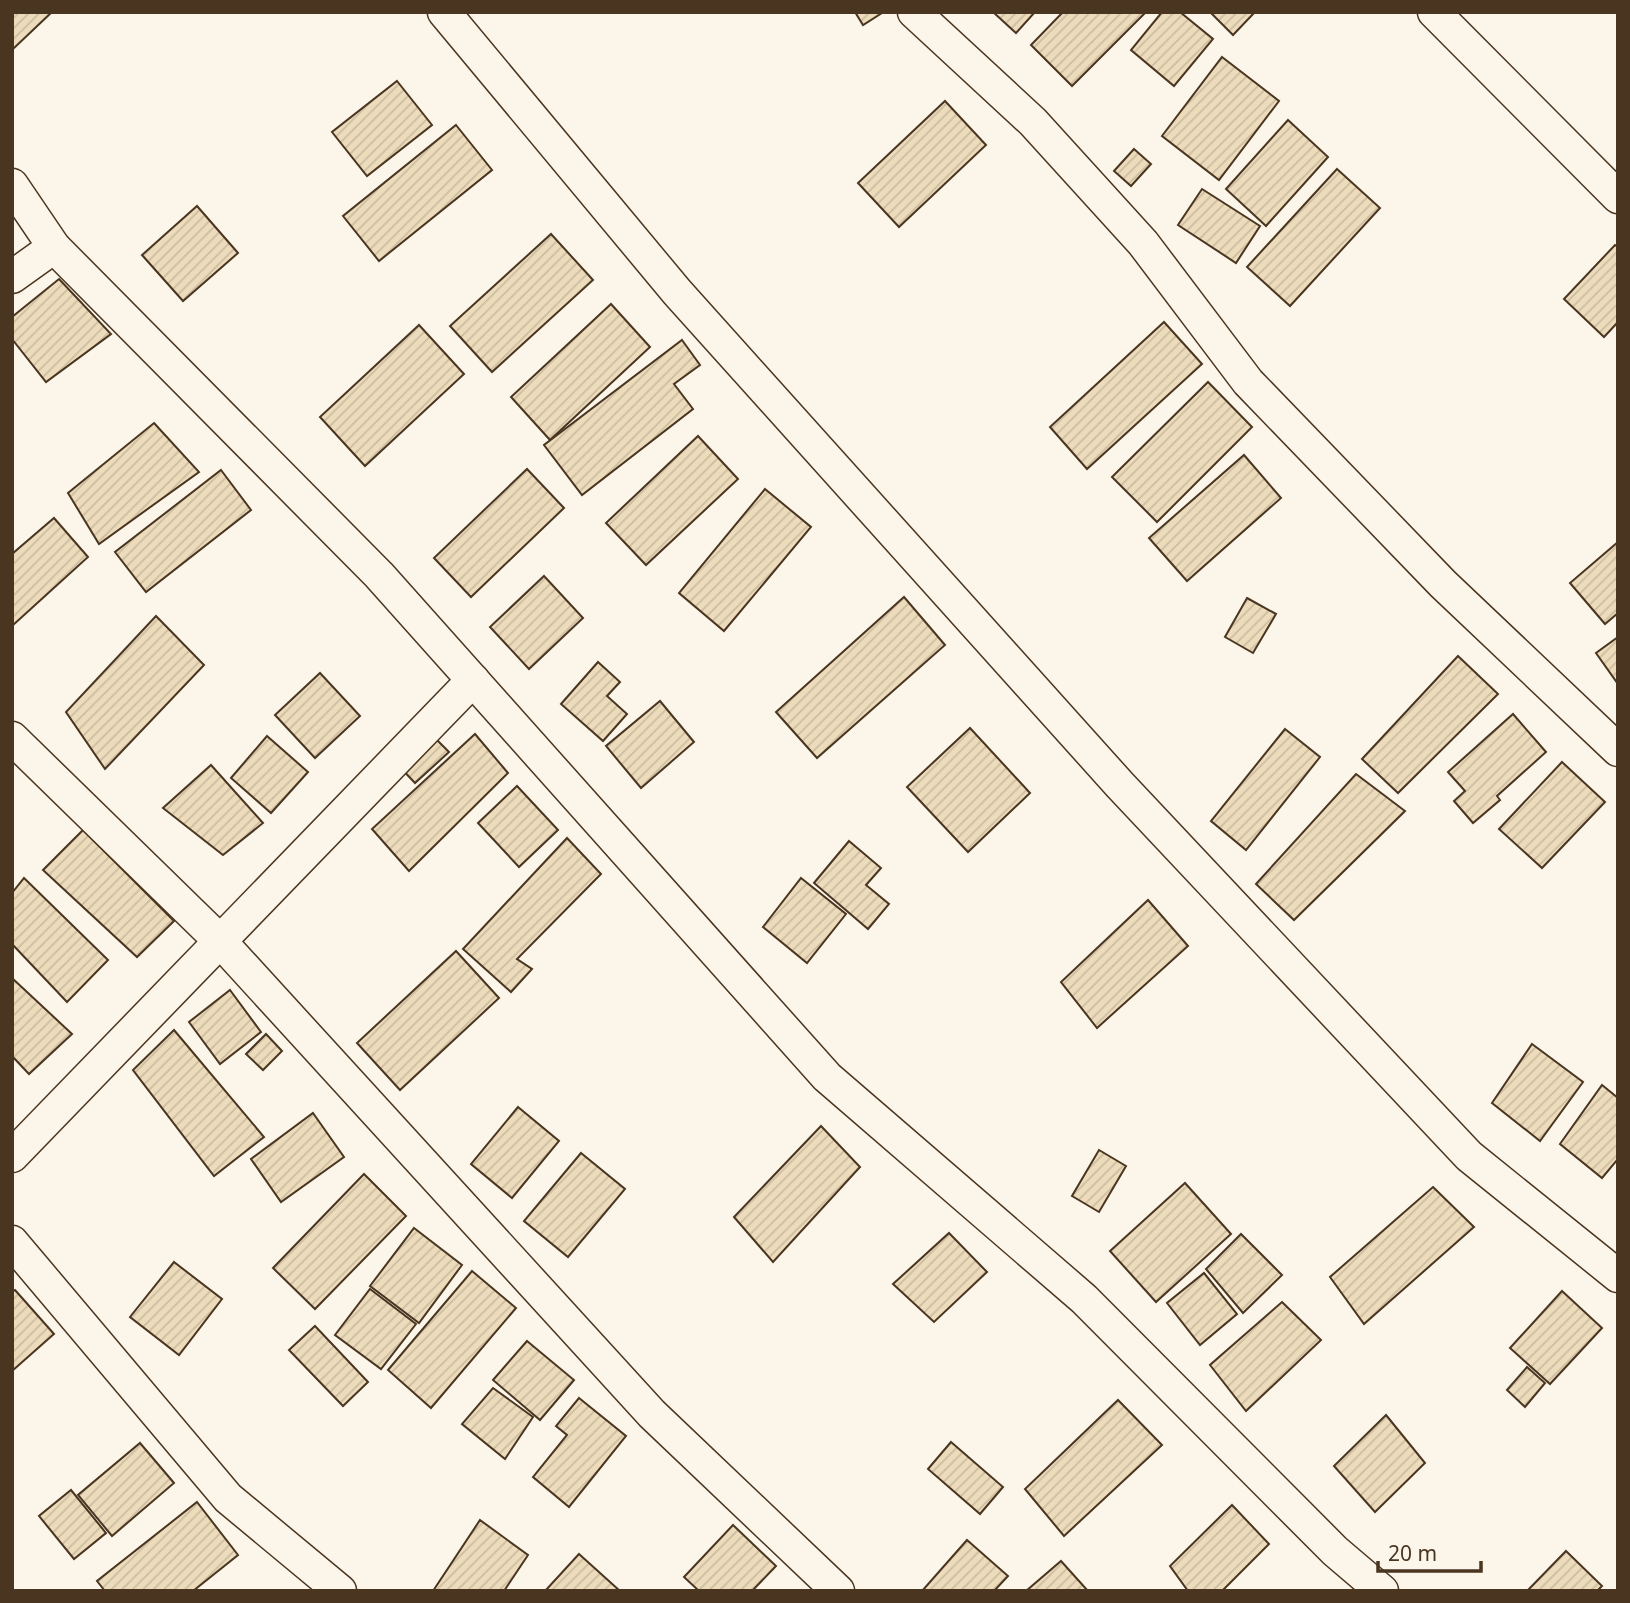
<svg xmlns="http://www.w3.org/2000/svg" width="1630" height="1603" font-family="'Noto Sans',sans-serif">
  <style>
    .building { fill: url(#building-hatch); stroke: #4a3520; stroke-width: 2 }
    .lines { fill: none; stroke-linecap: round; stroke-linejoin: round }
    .street-casing { stroke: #4a3520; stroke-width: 35 }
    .street { stroke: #fbf6e9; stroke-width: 32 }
  </style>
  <defs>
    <pattern id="building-hatch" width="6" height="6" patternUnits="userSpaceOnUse" patternTransform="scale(1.75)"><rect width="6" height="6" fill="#ecdcbc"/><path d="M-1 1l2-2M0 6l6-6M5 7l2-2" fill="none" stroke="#ccbda1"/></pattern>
  </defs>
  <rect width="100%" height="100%" fill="#fbf6e9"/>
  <g class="building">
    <path d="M12,12h40l-39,37z"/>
    <path d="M855,12h27v1l-19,12z"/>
    <path d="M993,12h42l-19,21z"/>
    <path d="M1063,12h83l-74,74 -41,-41z"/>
    <path d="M1162,12h18l33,27 -39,47 -43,-36z"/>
    <path d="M1210,12h45l-22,23z"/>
    <path d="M1222,57l57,44 -60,79 -57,-44z"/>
    <path d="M397,81l35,44 -65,51 -35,-44z"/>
    <path d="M945,101l41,44 -87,82 -41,-44z"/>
    <path d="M1288,120l40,37 -62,69 -40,-37z"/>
    <path d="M456,125l36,45 -113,91 -36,-45z"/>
    <path d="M1134,149l17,15 -20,22 -17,-15z"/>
    <path d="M1337,169l43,39 -90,98 -43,-39z"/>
    <path d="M1202,189l58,37 -24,37 -58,-38z"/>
    <path d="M197,206l41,47 -55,48 -41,-46z"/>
    <path d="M551,234l42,46 -101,92 -42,-46z"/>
    <path d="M1615,245l3,2v75l-14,15 -40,-38z"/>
    <path d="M59,279l52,55 -65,48 -34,-43v-22z"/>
    <path d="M611,304l39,43 -100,93 -39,-43z"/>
    <path d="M1164,322l38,42 -115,105 -37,-42z"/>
    <path d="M419,325l45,49 -99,92 -45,-49z"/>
    <path d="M682,340l18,25 -26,19 19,25 -111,86 -38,-50z"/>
    <path d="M1208,382l44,45 -95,95 -45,-45z"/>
    <path d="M154,423l45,49 -100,72 -31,-51z"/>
    <path d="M698,436l40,43 -92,86 -40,-42z"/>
    <path d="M1244,455l37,43 -94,83 -38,-43z"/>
    <path d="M527,469l37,39 -93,89 -37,-39z"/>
    <path d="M221,470l30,40 -105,82 -31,-40z"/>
    <path d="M765,489l46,38 -87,104 -45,-38z"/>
    <path d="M54,518l34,39 -76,69v-72z"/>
    <path d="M1618,542v71l-13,11 -35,-41z"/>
    <path d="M544,576l39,42 -54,51 -39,-42z"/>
    <path d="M904,597l41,48 -128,113 -41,-46z"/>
    <path d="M1247,598l29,16 -23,39 -28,-16z"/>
    <path d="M156,616l48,49 -99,104 -39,-57z"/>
    <path d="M1618,637v47l-22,-31z"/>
    <path d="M1458,656l40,38 -100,99 -36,-34z"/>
    <path d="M598,662l22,20 -13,14 20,18 -24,27 -42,-37z"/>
    <path d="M320,673l40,43 -45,42 -40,-43z"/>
    <path d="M660,701l34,41 -53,46 -35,-42z"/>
    <path d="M1513,714l33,38 -49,44 3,4 -27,23 -19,-22 11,-10 -17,-19z"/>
    <path d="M970,728l60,65 -62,59 -61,-65z"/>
    <path d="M1285,729l35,28 -74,93 -35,-29z"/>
    <path d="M431,734l18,18 -34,31 -17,-18z"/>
    <path d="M475,734l33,39 -99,98 -37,-42z"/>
    <path d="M267,736l41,36 -37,41 -40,-35z"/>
    <path d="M1562,762l43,40 -63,66 -43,-39z"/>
    <path d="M211,765l52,58 -40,32 -60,-47z"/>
    <path d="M1356,774l49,37 -111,109 -38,-36z"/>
    <path d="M517,786l41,44 -39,37 -41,-44z"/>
    <path d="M83,830l91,91 -37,36 -94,-87z"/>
    <path d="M567,838l34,36 -84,85 15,10 -21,23 -48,-43z"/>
    <path d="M849,841l32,27 -15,17 23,19 -21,25 -54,-46z"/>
    <path d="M24,878l84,82 -41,42 -55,-58v-51z"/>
    <path d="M801,878l45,36 -39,49 -44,-36z"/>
    <path d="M1148,900l40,46 -91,82 -36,-46z"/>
    <path d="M456,951l43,47 -99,92 -43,-47z"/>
    <path d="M12,978l60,56 -43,40 -17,-18z"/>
    <path d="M230,990l31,42 -41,32 -31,-42z"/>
    <path d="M174,1030l90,107 -50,39 -81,-106z"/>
    <path d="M266,1034l16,17 -19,19 -17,-16z"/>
    <path d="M1532,1044l51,38 -43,59 -48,-38z"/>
    <path d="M1602,1085l16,13v61l-16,19 -42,-34z"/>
    <path d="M518,1107l41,34 -47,57 -41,-34z"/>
    <path d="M313,1113l31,44 -63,45 -30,-43z"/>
    <path d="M821,1126l39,41 -87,95 -39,-45z"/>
    <path d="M1099,1150l27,16 -27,46 -27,-16z"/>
    <path d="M581,1153l44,36 -57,68 -44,-36z"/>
    <path d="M364,1174l42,42 -91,93 -42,-41z"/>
    <path d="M1185,1183l46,51 -75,68 -46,-51z"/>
    <path d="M1433,1187l41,40 -110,97 -34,-47z"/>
    <path d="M414,1228l48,37 -43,58 -49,-37z"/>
    <path d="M949,1233l38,39 -53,50 -41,-38z"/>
    <path d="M1241,1234l41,41 -39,38 -37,-44z"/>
    <path d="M174,1262l48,37 -43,56 -49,-38z"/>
    <path d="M472,1271l44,37 -85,100 -43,-38z"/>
    <path d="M1204,1273l33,41 -37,31 -33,-42z"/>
    <path d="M370,1289l46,35 -35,45 -46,-34z"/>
    <path d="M15,1290l39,44 -42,37v-79z"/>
    <path d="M1562,1291l40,37 -52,56 -40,-36z"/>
    <path d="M1282,1302l39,38 -75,71 -36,-46z"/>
    <path d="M315,1326l53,56 -25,24 -54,-56z"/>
    <path d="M527,1341l47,39 -34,40 -47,-40z"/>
    <path d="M1527,1367l18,16 -20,24 -18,-17z"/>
    <path d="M493,1388l40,29 -28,42 -43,-35z"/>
    <path d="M579,1398l47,38 -57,71 -36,-30 34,-42 -11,-9z"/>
    <path d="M1118,1400l44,45 -98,91 -39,-47z"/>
    <path d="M1386,1415l39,48 -50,49 -41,-46z"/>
    <path d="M951,1442l52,45 -23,27 -52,-45z"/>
    <path d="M140,1443l34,40 -62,53 -34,-41z"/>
    <path d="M71,1490l35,43 -32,26 -35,-43z"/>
    <path d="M197,1502l41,53 -45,36h-88l-8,-10z"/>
    <path d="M1232,1505l37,39 -47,47h-34l-18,-25z"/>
    <path d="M480,1520l48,35 -24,36h-71z"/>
    <path d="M733,1525l43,41 -24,25h-53l-15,-14z"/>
    <path d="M967,1540l41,36 -14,15h-72z"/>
    <path d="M1566,1551l36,35 -5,5h-70z"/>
    <path d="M579,1554l41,37h-75z"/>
    <path d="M1061,1561l27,30h-62z"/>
  </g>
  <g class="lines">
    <g class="street-casing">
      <g id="street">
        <path d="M444,12l233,280 443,493 349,371 149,120"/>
        <path d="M914,12l119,110 110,121 105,139 195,202 175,166"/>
        <path d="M1434,12l184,185"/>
        <path d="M12,185l42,62 325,328 448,502 257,222 251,252 47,40"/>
        <path d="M12,277l42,-30"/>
        <path d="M12,738l208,203 432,473 186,177"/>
        <path d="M12,1156l461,-476"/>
        <path d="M12,1242l216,256 112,93"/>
      </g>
    </g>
    <use href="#street" class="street"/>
  </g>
  <rect width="1630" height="1603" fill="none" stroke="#4a3520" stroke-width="28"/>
  <path d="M1378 1561v10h103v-10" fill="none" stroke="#4a3520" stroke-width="3.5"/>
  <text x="1388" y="1561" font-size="21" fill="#4a3520" stroke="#fbf6e9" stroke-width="5" paint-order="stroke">20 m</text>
</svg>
